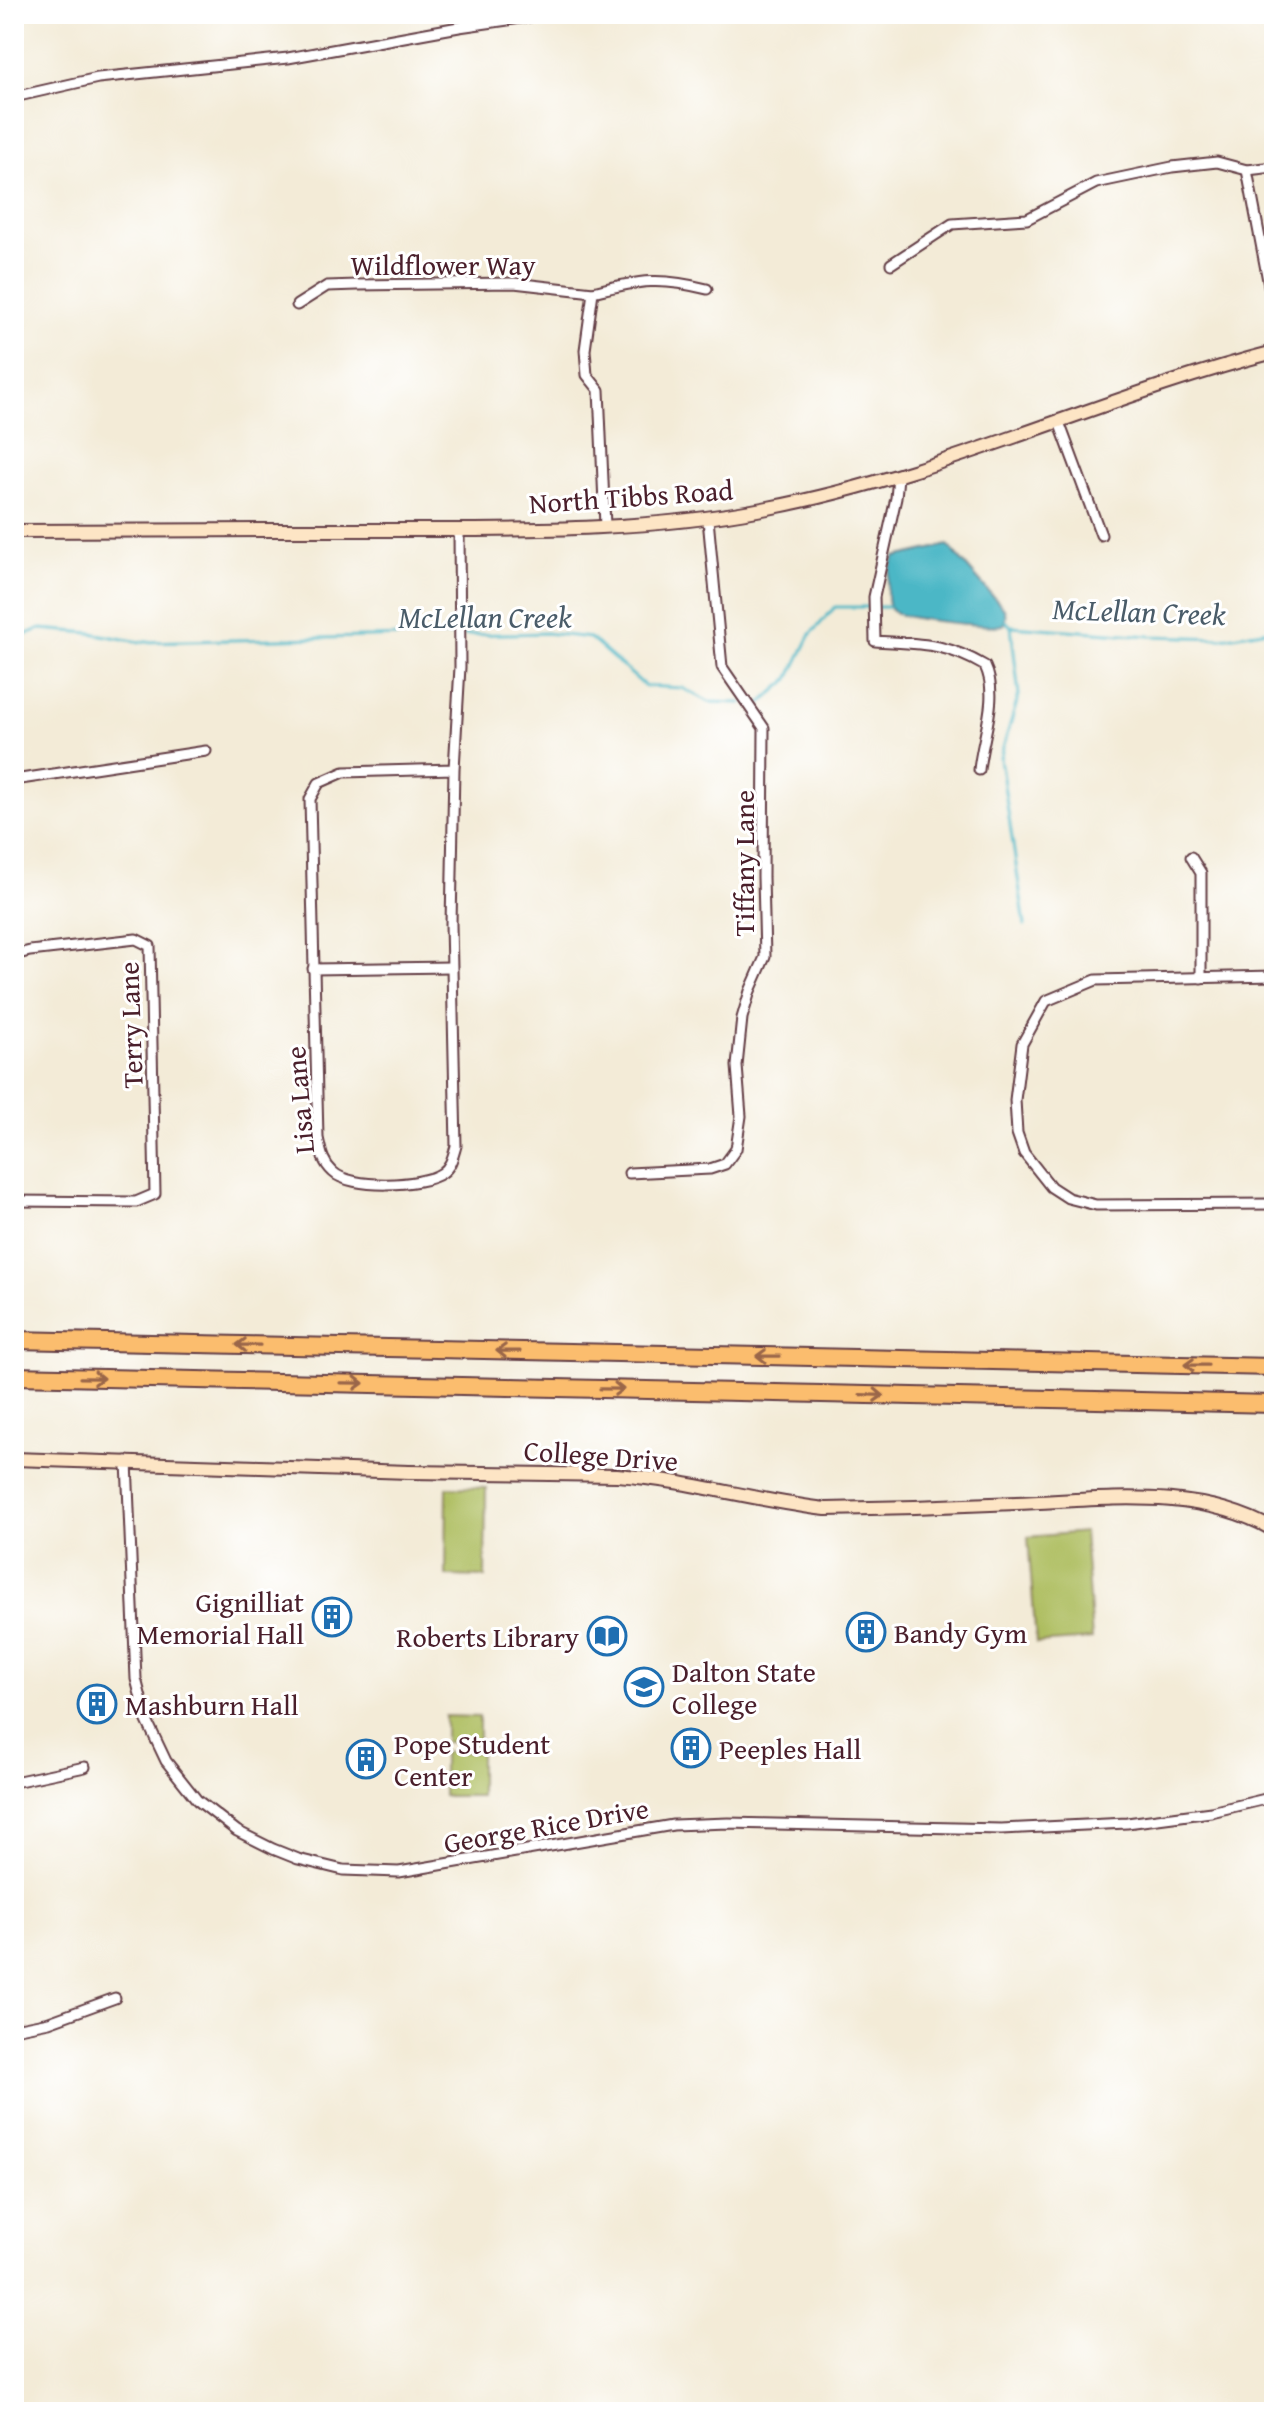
<svg xmlns="http://www.w3.org/2000/svg" width="1288" height="2426" font-family="'Gentium Book Plus',serif">
  <style>
    .green { fill: #aebe61; stroke: #7c6e46; stroke-width: 2 }
    .water { fill: #4bb7c6; stroke: #4a6b78; stroke-width: 2 }
    .lines { fill: none; stroke-linecap: round; stroke-linejoin: round }
    .stream { stroke: #4bb7c6; stroke-width: 3 }
    .street-casing { stroke: #633e45; stroke-width: 13 }
    .secondary-casing { stroke: #633e45; stroke-width: 16 }
    .highway-casing { stroke: #633e45; stroke-width: 20 }
    .street { stroke: #fff; stroke-width: 9 }
    .secondary { stroke: #fde5c5; stroke-width: 12 }
    .highway { stroke: #fbbd6e; stroke-width: 16 }
    .oneway { stroke: #9a6649 }
    .labels { text-anchor: middle; dominant-baseline: central; stroke-width: 6; stroke-linejoin: round; paint-order: stroke }
    .street-label { font-size: 28px; fill: #4a1f2b; stroke: #fff }
    .poi-label { font-size: 28px; fill: #4a1f2b; stroke: #fff; text-anchor: start }
    .water-label { font-size: 30px; font-style: italic; fill: #4a5c69; stroke: #fff }
  </style>
  <rect width="100%" height="100%" fill="#fff"/>
  <filter id="ink" filterUnits="userSpaceOnUse"><feTurbulence type="fractalNoise" baseFrequency=".0125" numOctaves="2"/><feDisplacementMap in="SourceGraphic" scale="16" xChannelSelector="R" yChannelSelector="G"/><feConvolveMatrix kernelMatrix="1 2 1 2 8 2 1 2 1" color-interpolation-filters="sRGB"/></filter>
  <filter id="wash" filterUnits="userSpaceOnUse"><feTurbulence type="fractalNoise" baseFrequency=".006" numOctaves="4" result="noise"/><feDisplacementMap in="SourceGraphic" scale="32" xChannelSelector="R" yChannelSelector="G"/><feGaussianBlur stdDeviation="1.8" result="paint"/><feColorMatrix in="noise" values="0 0 0 0 0 0 0 0 0 0 0 0 0 0 0 0 0 1.4 0 .05"/><feComposite in="paint" operator="in"/></filter>
  <g filter="url(#wash)">
    <rect width="100%" height="100%" fill="#f3ebd7"/>
    <g class="green">
      <path d="M447,1487l39,1 -1,89 -39,-1z"/>
      <path d="M1084,1532l8,107 -56,4 -8,-106z"/>
      <path d="M445,1716l34,1v26l-34,-1z"/>
      <rect x="443" y="1752" width="37" height="44"/>
    </g>
    <path class="water" d="M948,545l56,64 2,7 -3,9c-15,2 -100,-5 -111,-14 -10,-7 -3,-45 3,-54z"/>
    <g class="lines">
      <g class="stream">
        <path d="M1005,621l6,5 140,10 71,2 52,-9"/>
        <path d="M1011,626l8,69 -19,63 25,167"/>
        <path d="M463,635l83,-2 44,5 55,48 37,2 27,14 33,1"/>
        <path d="M14,639l26,-10 51,4 49,9 316,-7"/>
        <path d="M749,703l11,1 29,-25 22,-45 24,-27h53"/>
      </g>
    </g>
  </g>
  <g filter="url(#ink)">
    <g class="lines">
      <g class="street-casing">
        <g id="street">
          <path d="M14,97l84,-19 190,-20 171,-31 90,-13"/>
          <path d="M1247,170l27,142"/>
          <path d="M891,264l61,-40 75,-5 69,-36 76,-16 45,-5 30,8 27,-3"/>
          <path d="M297,305l30,-19 30,-1 157,-2 79,9"/>
          <path d="M1059,422l42,113"/>
          <path d="M898,477l-2,21 -22,99 1,44c46,3 69,1 110,25 15,31 -3,71 -6,104"/>
          <path d="M605,526l-6,-136 -12,-15 -2,-25 8,-58c47,-12 68,-15 114,-3"/>
          <path d="M454,769l-110,3 -25,11 -9,16 8,339c3,13 4,24 15,34 17,17 89,15 109,1 9,-6 11,-17 14,-27l-5,-222 3,-155 6,-102 -1,-137"/>
          <path d="M14,780l192,-29"/>
          <path d="M1191,857l10,16v105"/>
          <path d="M14,955l16,-4 106,-12 14,7 5,248 -19,8 -122,-1"/>
          <path d="M313,969l138,-2"/>
          <path d="M1274,976l-178,4 -50,21 -24,43 -7,56 2,33 7,20 27,34 17,11 28,7 178,-1"/>
          <path d="M629,1173l81,-4 15,-5 11,-15 5,-33 -4,-50 5,-48 8,-27 15,-34 -2,-80 1,-149 -42,-61 -14,-148"/>
          <path d="M127,1461l9,218 11,42 19,40 31,39 40,31 36,18 25,10 45,11 56,2 274,-47 55,-2 273,6 126,-6 84,-11 63,-15"/>
          <path d="M14,1782l71,-15"/>
          <path d="M14,2029l35,-7 66,-24"/>
        </g>
      </g>
      <g class="secondary-casing">
        <g id="secondary">
          <path d="M14,531c131,-1 263,-1 394,-1 120,0 242,1 360,-22 174,-33 335,-112 506,-156"/>
          <path d="M14,1459l395,13 208,3c70,5 139,26 209,34 64,-1 127,-3 190,-6 85,-3 181,-18 258,27"/>
        </g>
      </g>
      <g class="highway-casing">
        <g id="highway">
          <path d="M14,1340l1260,27"/>
          <path d="M14,1376l1260,28"/>
        </g>
      </g>
      <use href="#street" class="street"/>
      <use href="#secondary" class="secondary"/>
      <use href="#highway" class="highway"/>
    </g>
    <defs><path id="oneway-shaft" d="M-6 0H5M1.5-3L5.5 0L1.5 3" fill="none" stroke-width="1.6" stroke-linecap="round" stroke-linejoin="round" transform="scale(2)"/></defs>
    <g class="oneway">
      <use href="#oneway-shaft" transform="translate(248 1345) rotate(-179)"/>
      <use href="#oneway-shaft" transform="translate(508 1351) rotate(-179)"/>
      <use href="#oneway-shaft" transform="translate(768 1356) rotate(-179)"/>
      <use href="#oneway-shaft" transform="translate(1196 1365) rotate(-179)"/>
      <use href="#oneway-shaft" transform="translate(92 1378) rotate(1)"/>
      <use href="#oneway-shaft" transform="translate(352 1383) rotate(1)"/>
      <use href="#oneway-shaft" transform="translate(612 1389) rotate(1)"/>
      <use href="#oneway-shaft" transform="translate(872 1395) rotate(2)"/>
    </g>
  </g>
  <defs>
    <g id="building-ring" transform="scale(2)"><circle r="9.5" fill="#fff" stroke="#1f6fb2" stroke-width="1.5"/><path d="M-4-6H4V6H1V3H-1V6H-4ZM-2.5-4.3h1.7v1.8h-1.7ZM.8-4.3h1.7v1.8H.8ZM-2.5-1h1.7V.8h-1.7ZM.8-1h1.7V.8H.8Z" fill="#1f6fb2"/></g>
    <g id="library-ring" transform="scale(2)"><circle r="9.5" fill="#fff" stroke="#1f6fb2" stroke-width="1.5"/><path d="M-6-4Q-3-5.5-.7-3.5V5Q-3 3-6 4ZM6-4Q3-5.5 .7-3.5V5Q3 3 6 4Z" fill="#1f6fb2"/></g>
    <g id="university-ring" transform="scale(2)"><circle r="9.5" fill="#fff" stroke="#1f6fb2" stroke-width="1.5"/><path d="M0-5L7-2L0 1L-7-2ZM-4 1L0 2.5L4 1V4Q0 6-4 4Z" fill="#1f6fb2"/></g>
  </defs>
  <g fill-rule="evenodd">
    <use href="#building-ring" x="332" y="1617"/>
    <use href="#building-ring" x="866" y="1632"/>
    <use href="#library-ring" x="607" y="1636"/>
    <use href="#university-ring" x="644" y="1687"/>
    <use href="#building-ring" x="97" y="1704"/>
    <use href="#building-ring" x="691" y="1748"/>
    <use href="#building-ring" x="366" y="1759"/>
  </g>
  <g class="labels">
    <g class="street-label">
      <text x="443" y="264">Wildflower Way</text>
      <text transform="translate(631 496) rotate(-4)">North Tibbs Road</text>
      <text transform="translate(743 863) rotate(-90)">Tiffany Lane</text>
      <text transform="translate(130 1025) rotate(-92)">Terry Lane</text>
      <text transform="translate(299 1100) rotate(-95)">Lisa Lane</text>
      <text transform="translate(601 1455) rotate(4)">College Drive</text>
      <text transform="translate(546 1825) rotate(-10)">George Rice Drive</text>
    </g>
    <g class="poi-label">
      <text x="304" y="1601" text-anchor="end">Gignilliat<tspan x="304" dy="32">Memorial Hall</tspan></text>
      <text x="894" y="1632">Bandy Gym</text>
      <text x="579" y="1636" text-anchor="end">Roberts Library</text>
      <text x="672" y="1671">Dalton State<tspan x="672" dy="32">College</tspan></text>
      <text x="125" y="1704">Mashburn Hall</text>
      <text x="394" y="1743">Pope Student<tspan x="394" dy="32">Center</tspan></text>
      <text x="719" y="1748">Peeples Hall</text>
    </g>
    <g class="water-label">
      <text transform="translate(1139 611) rotate(2)">McLellan Creek</text>
      <text x="485" y="617">McLellan Creek</text>
    </g>
  </g>
  <rect width="1288" height="2426" fill="none" stroke="#fff" stroke-width="48"/>
</svg>
